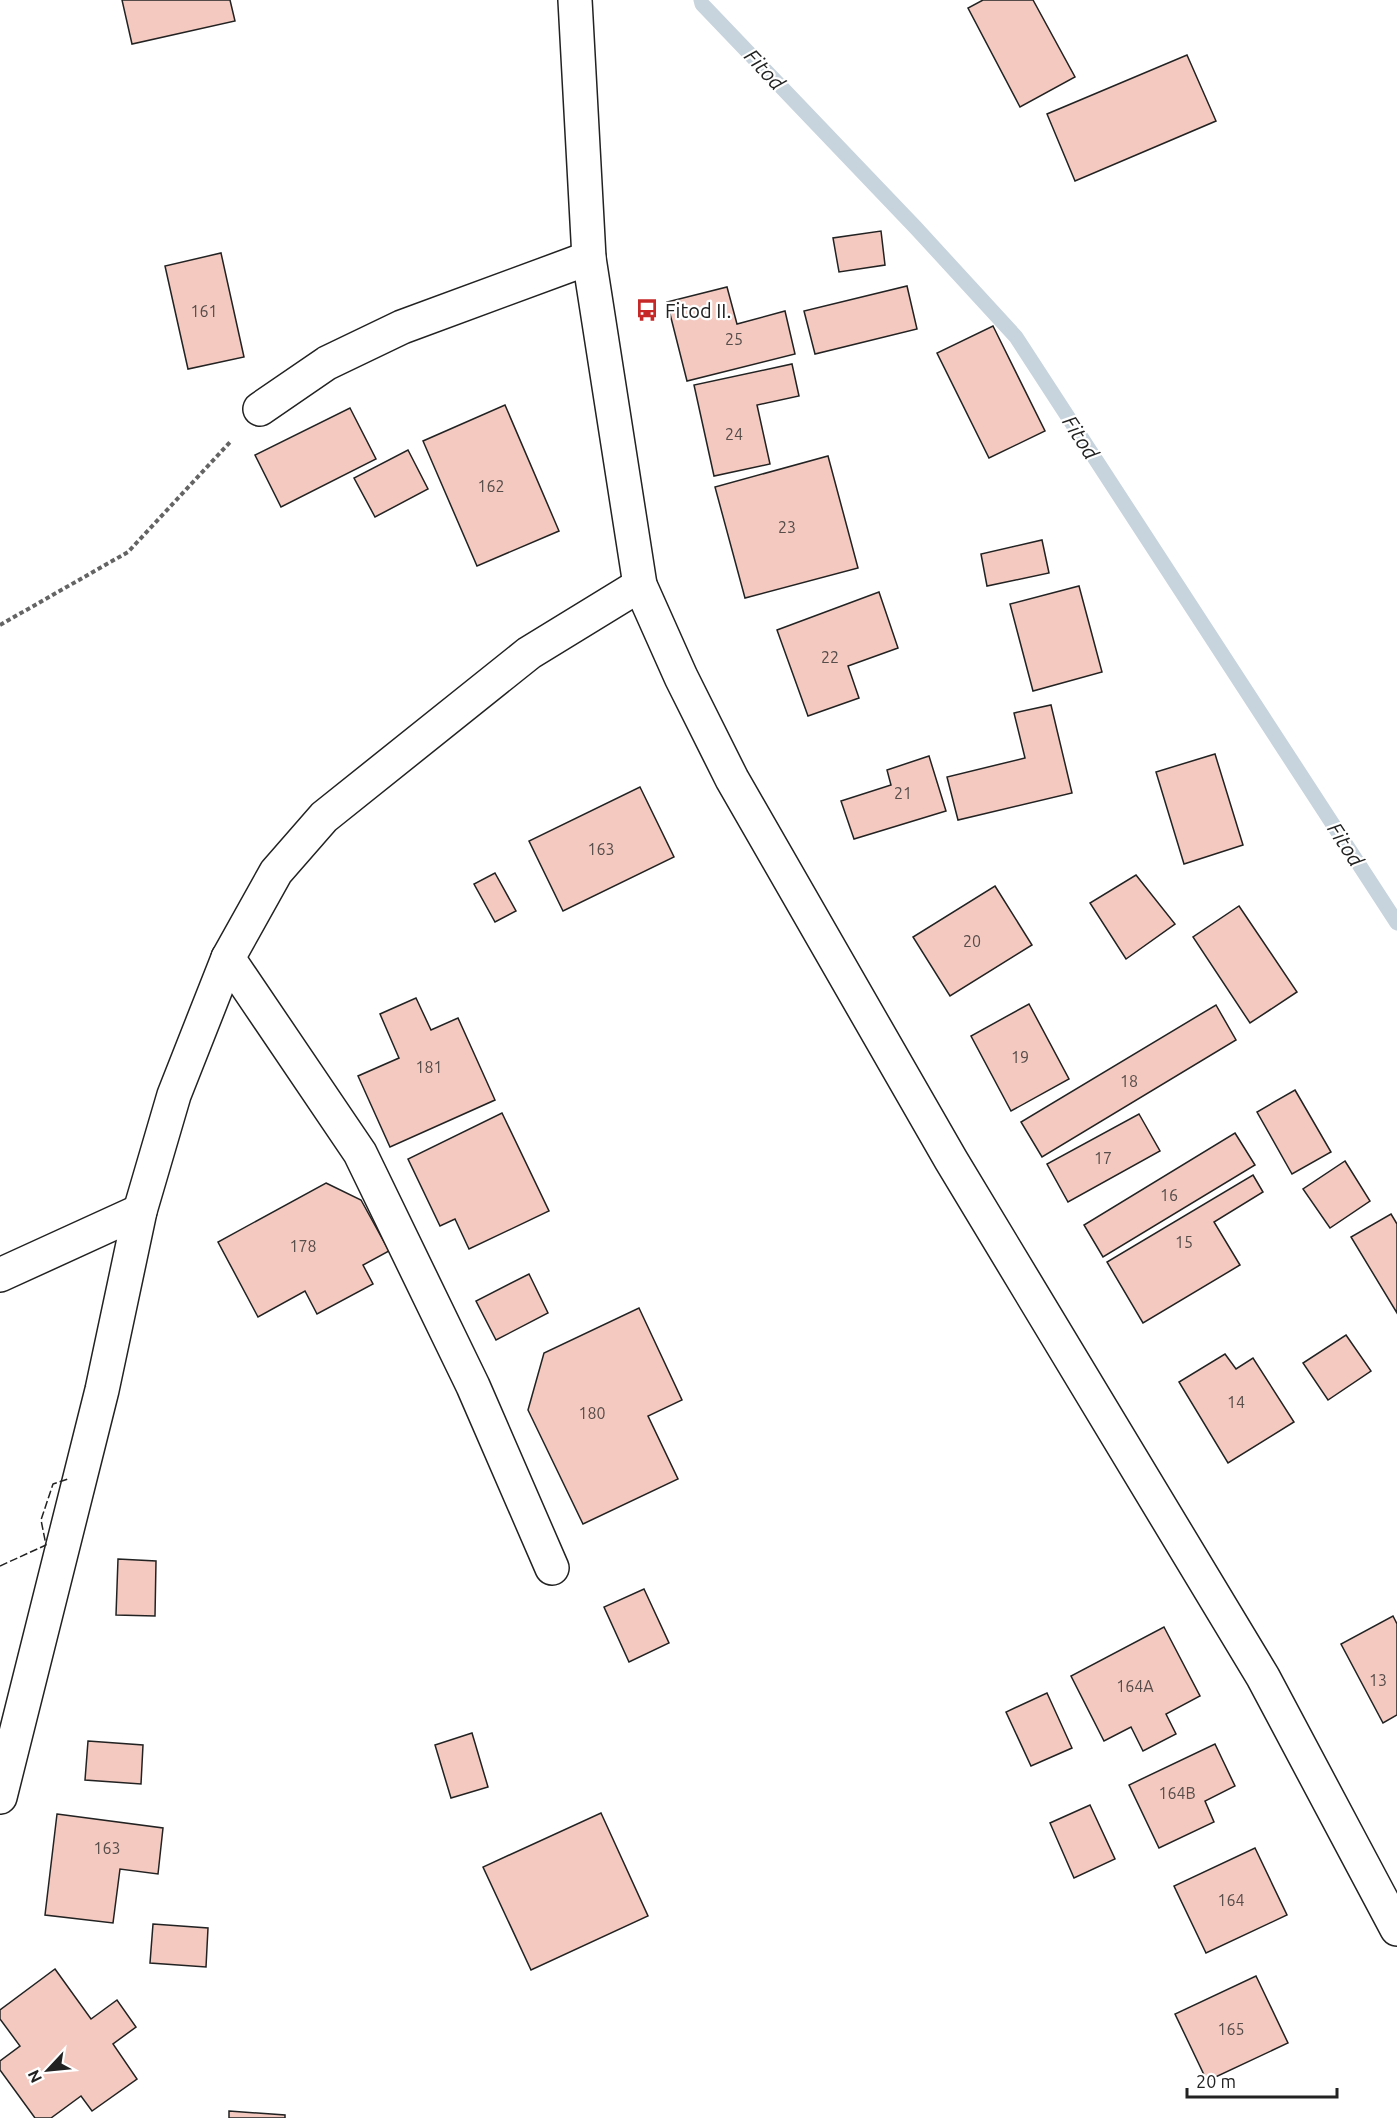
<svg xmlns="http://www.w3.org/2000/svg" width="1397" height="2118" font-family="Ubuntu,sans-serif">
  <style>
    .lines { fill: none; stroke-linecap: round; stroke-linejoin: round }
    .stream { stroke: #c7d3dd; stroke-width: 15 }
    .building { fill: #f3c9c0; stroke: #222; stroke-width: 1.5 }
    .minor-casing { stroke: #222; stroke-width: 36 }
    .tertiary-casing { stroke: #222; stroke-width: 36 }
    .path { stroke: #646464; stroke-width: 4; stroke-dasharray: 4.5 3; stroke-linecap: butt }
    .minor { stroke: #fff; stroke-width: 33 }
    .tertiary { stroke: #fff; stroke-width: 33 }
    .fence { stroke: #222; stroke-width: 1.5; stroke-dasharray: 8 3; stroke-linecap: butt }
    .labels { text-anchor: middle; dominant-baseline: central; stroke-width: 4.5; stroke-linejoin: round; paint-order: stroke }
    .number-label { font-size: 16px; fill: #564c4a }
    .poi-label { font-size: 20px; fill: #222; stroke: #fff; text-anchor: start }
    .water-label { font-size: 21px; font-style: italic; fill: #222; stroke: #fff }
  </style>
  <rect width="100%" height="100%" fill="#fff"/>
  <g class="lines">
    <path class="stream" d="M701,0l1,4 214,224 100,109 381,586"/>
  </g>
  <g class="building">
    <path d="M122,0h108l5,21 -103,23z"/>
    <path d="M983,0h50l42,77 -55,30 -52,-99z"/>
    <path d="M1187,55l29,66 -141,60 -28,-67z"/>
    <path d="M881,231l4,34 -46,7 -6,-34z"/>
    <path d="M221,253l23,104 -56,12 -23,-103z"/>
    <path d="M907,286l10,43 -102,25 -11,-43z"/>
    <path d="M727,287l10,37 48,-13 10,43 -108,27 -20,-79z"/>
    <path d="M993,326l52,105 -56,27 -52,-105z"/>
    <path d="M792,364l7,32 -42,9 13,59 -56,12 -20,-91z"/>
    <path d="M505,405l54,126 -82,35 -54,-125z"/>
    <path d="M350,408l26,51 -95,48 -26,-52z"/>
    <path d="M408,450l20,39 -53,28 -21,-39z"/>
    <path d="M828,456l30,112 -113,30 -30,-111z"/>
    <path d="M1042,540l7,33 -62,13 -6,-32z"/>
    <path d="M1079,586l23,86 -69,19 -23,-87z"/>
    <path d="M879,592l19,56 -50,18 11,32 -51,18 -31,-86z"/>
    <path d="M1051,705l21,88 -114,27 -11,-43 78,-19 -11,-45z"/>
    <path d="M1215,754l28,91 -59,19 -28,-92z"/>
    <path d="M929,756l17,55 -92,28 -13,-38 50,-16 -4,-15z"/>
    <path d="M640,787l34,70 -111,54 -34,-70z"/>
    <path d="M495,873l21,38 -21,11 -21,-38z"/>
    <path d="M1136,875l39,49 -49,35 -36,-56z"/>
    <path d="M995,886l37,59 -82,51 -37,-59z"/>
    <path d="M1239,906l58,86 -47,31 -57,-86z"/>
    <path d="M416,998l15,32 27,-12 37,82 -105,47 -32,-71 41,-18 -19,-44z"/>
    <path d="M1029,1004l40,75 -58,32 -40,-75z"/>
    <path d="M1216,1005l20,35 -194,117 -21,-35z"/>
    <path d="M1295,1090l36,62 -39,22 -35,-62z"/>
    <path d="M502,1113l47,98 -80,38 -14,-30 -15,7 -32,-67z"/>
    <path d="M1139,1114l21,37 -92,51 -21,-38z"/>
    <path d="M1235,1133l20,32 -152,92 -19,-32z"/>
    <path d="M1345,1161l25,40 -40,27 -27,-39z"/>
    <path d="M1253,1175l10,17 -49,30 26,43 -97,58 -36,-61z"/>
    <path d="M326,1183l35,17 28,51 -26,14 10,19 -56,30 -12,-23 -47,26 -40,-75z"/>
    <path d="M1391,1214l6,10v89l-46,-76z"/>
    <path d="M529,1274l19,39 -52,27 -20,-39z"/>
    <path d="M639,1308l43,92 -34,16 30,63 -95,45 -55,-114 16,-57z"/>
    <path d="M1346,1335l25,36 -43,29 -25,-37z"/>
    <path d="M1225,1354l11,15 17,-11 41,64 -66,41 -49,-81z"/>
    <path d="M118,1559l38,2 -1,55 -39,-1z"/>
    <path d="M644,1589l25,54 -40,19 -25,-55z"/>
    <path d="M1393,1616l4,8v91l-14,8 -42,-79z"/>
    <path d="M1164,1627l36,69 -34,18 10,20 -33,17 -12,-24 -27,14 -33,-65z"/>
    <path d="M1047,1693l25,55 -41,18 -25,-54z"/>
    <path d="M472,1733l16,54 -37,11 -16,-53z"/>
    <path d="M88,1741l55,4 -2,39 -56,-4z"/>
    <path d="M1215,1744l20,42 -30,15 9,21 -55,26 -30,-63z"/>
    <path d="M1090,1805l25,54 -41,19 -24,-55z"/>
    <path d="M601,1813l47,103 -117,54 -48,-103z"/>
    <path d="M57,1814l106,14 -5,46 -38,-5 -7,54 -68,-8z"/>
    <path d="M1255,1848l32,67 -81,38 -32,-67z"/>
    <path d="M153,1924l55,4 -2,39 -56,-4z"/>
    <path d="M55,1969l36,50 26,-19 19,27 -23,17 24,35 -45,32 -11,-15 -30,22h-16l-35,-48v-9l20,-15 -20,-27v-9z"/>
    <path d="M1256,1976l32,67 -81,38 -32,-67z"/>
    <path d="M229,2111l56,4v3h-56z"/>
  </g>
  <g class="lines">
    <g class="minor-casing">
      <g id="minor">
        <path d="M260,409l67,-46 75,-36 187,-69"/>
        <path d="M228,958l132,195 113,233 79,182"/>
        <path d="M0,1275l140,-64"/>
        <path d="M0,1797l102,-407 38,-179 34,-116 54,-137 48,-86 48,-55 205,-164 111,-68"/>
      </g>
    </g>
    <g class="tertiary-casing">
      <path id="tertiary" d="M575,0l14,258 51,327 41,92 51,102 219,381 312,517 134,252"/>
    </g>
    <path class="path" d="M0,625l128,-73 103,-111"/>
    <use href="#minor" class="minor"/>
    <use href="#tertiary" class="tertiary"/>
    <path class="fence" d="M0,1566l46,-21 -5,-25 12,-36 15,-5"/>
  </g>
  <defs>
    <g id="bus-bare" transform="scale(1.8)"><path d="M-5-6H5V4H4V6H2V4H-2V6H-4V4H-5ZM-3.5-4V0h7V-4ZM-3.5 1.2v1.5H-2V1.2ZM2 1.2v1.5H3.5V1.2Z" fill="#c62828" stroke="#fff" stroke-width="2.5" paint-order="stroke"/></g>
  </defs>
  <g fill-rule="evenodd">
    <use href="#bus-bare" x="647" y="310"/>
  </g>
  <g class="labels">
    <g class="number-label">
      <text x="204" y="311">161</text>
      <text x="734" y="339">25</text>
      <text x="734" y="434">24</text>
      <text x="491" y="486">162</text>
      <text x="787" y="527">23</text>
      <text x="830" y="657">22</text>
      <text x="903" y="793">21</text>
      <text x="601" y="849">163</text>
      <text x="972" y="941">20</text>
      <text x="1020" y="1057">19</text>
      <text x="429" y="1067">181</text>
      <text x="1129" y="1081">18</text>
      <text x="1103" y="1158">17</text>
      <text x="1169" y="1195">16</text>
      <text x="1184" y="1242">15</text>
      <text x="303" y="1246">178</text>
      <text x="1236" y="1402">14</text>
      <text x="592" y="1413">180</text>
      <text x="1378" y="1680">13</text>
      <text x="1135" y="1686">164A</text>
      <text x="1177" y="1793">164B</text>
      <text x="107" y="1848">163</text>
      <text x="1231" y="1900">164</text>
      <text x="1231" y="2029">165</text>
    </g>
    <g class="poi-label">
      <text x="665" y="310">Fitod II.</text>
    </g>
    <g class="water-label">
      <text transform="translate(765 69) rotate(47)">Fitod</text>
      <text transform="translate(1081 437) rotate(57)">Fitod</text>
      <text transform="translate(1346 844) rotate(57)">Fitod</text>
    </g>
  </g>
  <g transform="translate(48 2070) rotate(244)" stroke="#ffffff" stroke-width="4.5" paint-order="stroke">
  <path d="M0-4.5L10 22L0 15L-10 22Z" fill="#222222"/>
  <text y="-9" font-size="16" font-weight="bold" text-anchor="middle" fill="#222222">N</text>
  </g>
  <path d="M1187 2088v9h150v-9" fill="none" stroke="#222222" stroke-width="3"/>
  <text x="1196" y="2088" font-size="18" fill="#222222" stroke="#ffffff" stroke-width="4.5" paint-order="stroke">20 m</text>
</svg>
